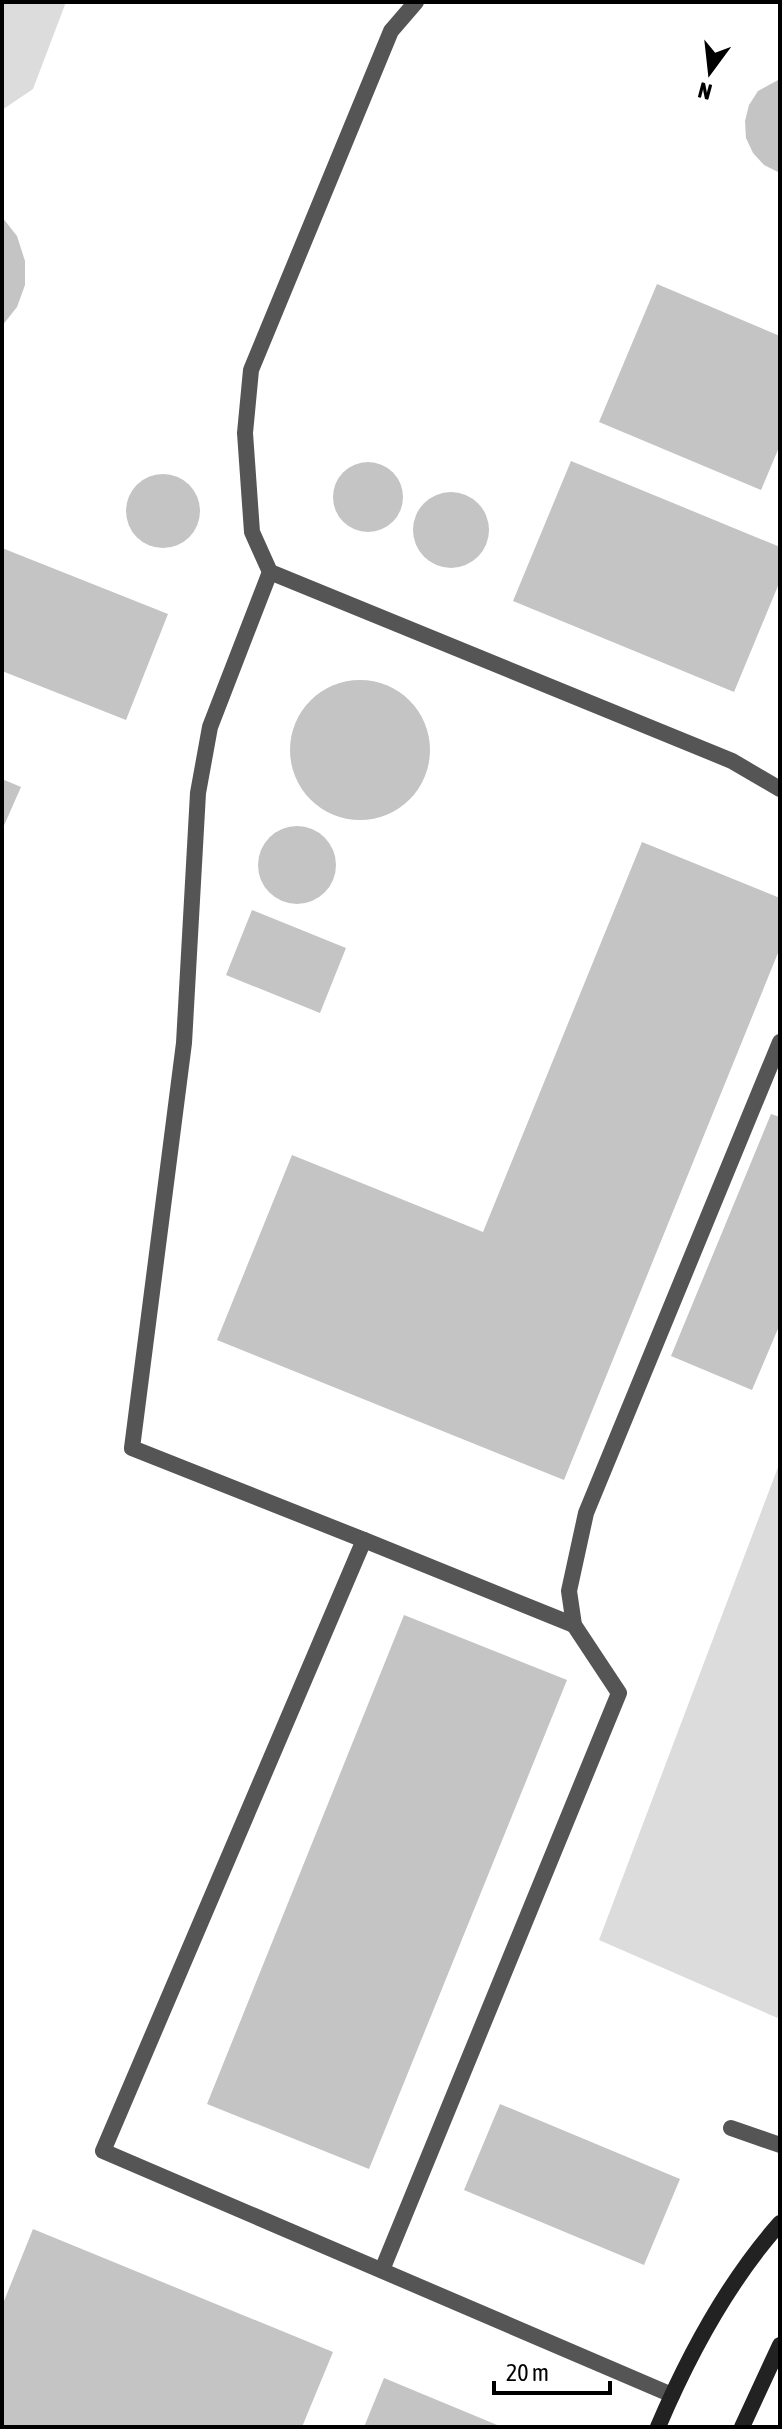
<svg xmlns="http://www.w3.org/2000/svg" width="782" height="2429" font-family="'Asap Condensed',sans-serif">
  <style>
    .green { fill: #dcdcdc }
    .building { fill: #c4c4c4 }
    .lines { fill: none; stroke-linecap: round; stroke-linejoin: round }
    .lane { stroke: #555; stroke-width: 16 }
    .secondary { stroke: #222; stroke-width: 16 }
  </style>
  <rect width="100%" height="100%" fill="#fff"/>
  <g class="green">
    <path d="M2,2h64l-33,87 -31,21z"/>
    <path d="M780,1462v557l-181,-79z"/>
  </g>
  <g class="building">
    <path d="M780,79v94l-16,-8 -11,-12 -7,-15 -1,-17 4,-16 9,-14z"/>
    <path d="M2,217l15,19 8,25v24l-8,22 -15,19z"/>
    <path d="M657,284l123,52v109l-19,45 -162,-68z"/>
    <path d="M571,461l209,86v34l-46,111 -221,-91z"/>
    <circle cx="368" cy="497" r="35"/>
    <circle cx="163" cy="511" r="37"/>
    <circle cx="451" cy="530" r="38"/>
    <path d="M2,548l166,66 -42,106 -124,-49z"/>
    <circle cx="360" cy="750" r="70"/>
    <path d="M2,779l19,8 -19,43z"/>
    <circle cx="297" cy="865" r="39"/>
    <path d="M642,842l138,56v50l-216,532 -347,-140 75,-185 191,77z"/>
    <path d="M252,910l94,38 -26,65 -94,-38z"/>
    <path d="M771,1114l9,3v207l-28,66 -81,-34z"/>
    <path d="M404,1615l163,65 -198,489 -162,-65z"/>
    <path d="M500,2104l180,75 -36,86 -180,-75z"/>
    <path d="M33,2229l300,123 -31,75h-300v-121z"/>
    <path d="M384,2378l118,49h-138z"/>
  </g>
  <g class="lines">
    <g class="lane">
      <path d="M416,2l-25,29 -140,339 -6,63 7,99 18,40 462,189 48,28"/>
      <path d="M270,572l-60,155 -12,66 -14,250 -52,405 232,92 -261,611 569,244"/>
      <path d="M364,1540l210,85"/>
      <path d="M731,2128l49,17"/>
      <path d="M382,2270l237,-577 -45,-68 -5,-34 17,-78 194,-471"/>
    </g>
    <g class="secondary">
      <path d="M658,2427c31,-73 69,-144 122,-204"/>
      <path d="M742,2427l38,-82"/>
    </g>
  </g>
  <rect width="782" height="2429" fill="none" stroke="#000000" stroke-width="8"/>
  <g transform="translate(710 72) rotate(195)" stroke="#ffffff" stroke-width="6" paint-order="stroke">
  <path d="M0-6L14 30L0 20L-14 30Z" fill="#000000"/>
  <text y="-12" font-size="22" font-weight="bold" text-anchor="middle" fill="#000000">N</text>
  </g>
  <path d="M494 2381v12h116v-12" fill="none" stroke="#000000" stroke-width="4"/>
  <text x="506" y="2381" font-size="24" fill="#000000" stroke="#ffffff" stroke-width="6" paint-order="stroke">20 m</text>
</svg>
